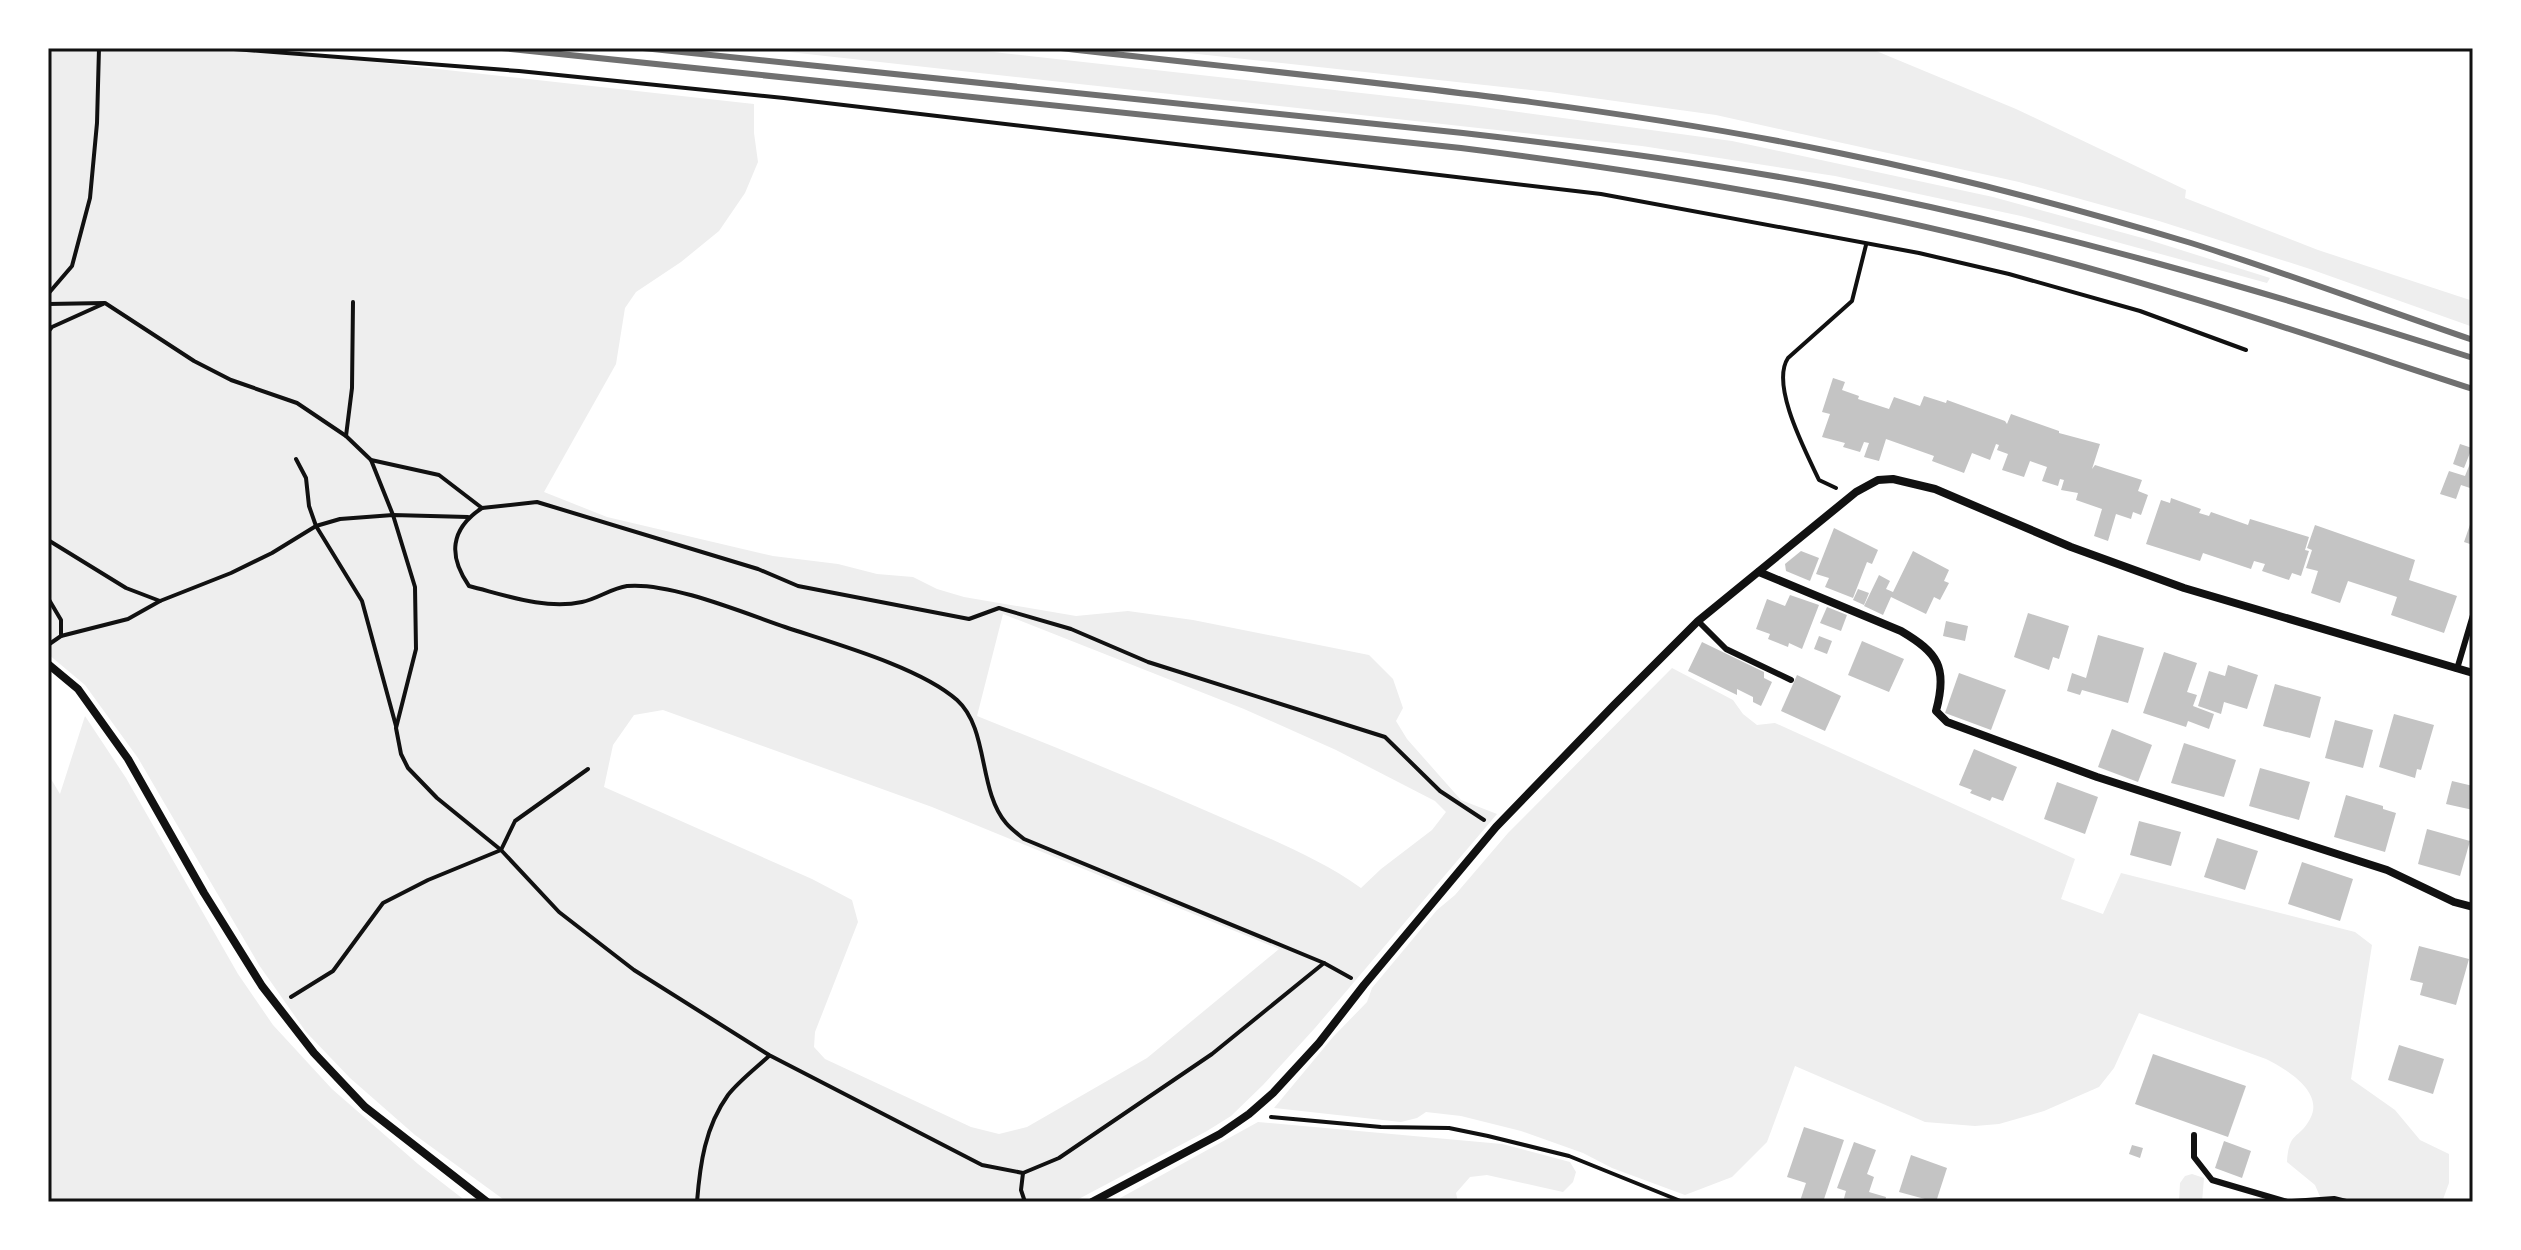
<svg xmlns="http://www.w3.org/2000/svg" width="2521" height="1250" font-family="'Noto Sans',sans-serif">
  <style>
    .green { fill: #eee; fill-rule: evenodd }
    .building { fill: #c4c4c4 }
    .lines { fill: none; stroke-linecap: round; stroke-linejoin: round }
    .path { stroke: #111; stroke-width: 4 }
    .service { stroke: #111; stroke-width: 6 }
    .minor { stroke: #111; stroke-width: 8 }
    .rail { stroke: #707070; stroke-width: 6 }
    .neatline { fill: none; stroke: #111; stroke-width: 3 }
  </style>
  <rect width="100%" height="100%" fill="#fff"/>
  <g class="green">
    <path d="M48,48h200l506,56v29l4,29 -13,31 -26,38 -38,31 -45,30 -11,16 -9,56 -72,128 63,25 166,39 65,8 39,10 36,3 24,12 27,8 112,19 52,-5 65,9 176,35 24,24 10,29 -7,13 11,18 54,61 36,14 -182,214 -52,57 -32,31 -24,15 -134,71h-566l-92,-67 -65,-57 -44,-46 -47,-67 -121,-207 -53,-73 -37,-31zM1003,614l241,95 92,41 99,51 11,11 -14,18 -51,39 -20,19c-41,-29 -90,-49 -136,-69 -82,-36 -165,-70 -248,-103zM663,710l269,97 347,142 -132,109 -120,69 -28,7 -28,-7 -146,-68 -11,-12 1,-15 43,-110 -6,-22 -40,-21 -208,-92 9,-42 21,-30z"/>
    <path d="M754,48h204l510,57 264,36 261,56 153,42 124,39 -3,5 -246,-67 -186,-40 -193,-30z"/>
    <path d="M1142,48h727l147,61 170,81 -1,8 133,52 155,51v26l-163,-58 -151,-48 -140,-39 -303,-67 -166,-23z"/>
    <path d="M1672,668l61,32 10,14 14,11 18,-2 300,136 -14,40 42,15 18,-41 234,59 17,13 -21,134 44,31 25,30 29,14v29l-7,19h-123l2,-3 -6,-14 -28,-23c2,-32 12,-22 23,-43 15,-27 -24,-50 -44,-60l-127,-46 -25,55 -15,19 -55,24 -45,13 -24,2 -50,-4 -130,-56 -28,76 -35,35 -47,18 -73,-27 -29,-15 -62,-22 -60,-15 -35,-4 -9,6 -16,4 -127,-14 59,-71 34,-35 5,-14 65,-78 18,-15 53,-62z"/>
    <path d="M85,716l41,62 112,196 35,51 59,64 86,75 49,38h-419v-428l12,20z"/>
    <path d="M1258,1122l244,22 68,18 6,10 -3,10 -10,10 -76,-17 -17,2 -14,16 2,9h-345z"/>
    <path d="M2192,1174l12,4 -2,24h-23l1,-19 5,-7z"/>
  </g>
  <g class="building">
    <path d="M1833,378l12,4 -3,8 17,6 -1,3 31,10 5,-12 26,9 4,-10 22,7 1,-3 58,21 2,3 4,-10 48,17v2l41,11 -8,25 3,-4 47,15 -4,11 10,4 -7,20 -8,-3 -2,7 -15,-5 -8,27 -14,-5 8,-27 -26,-9 2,-7 -17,-3 3,-10 -4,-1 -2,7 -16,-5 5,-14 -17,-6 -6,16 -22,-7 6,-16 -11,-4 2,-5 -3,-1 -6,16 -18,-7 -8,20 -32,-12 2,-5 -48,-17 -7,22 -15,-4 5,-14 -5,-1 -4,10 -17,-5 2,-4 -23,-6 8,-23 -8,-2z"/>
    <path d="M2460,444l12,4 -8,20 -11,-4z"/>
    <path d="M2473,456v33l-12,-4 -5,14 -16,-5 9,-23 16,5z"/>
    <path d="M2171,498l30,11 -2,4 10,3 2,-4 37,13 2,-6 59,18 -4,13 4,1 -8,25 -9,-3 -3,7 -27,-9 3,-7 -11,-3 -3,8 -48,-16 -3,8 -54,-17 15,-44 9,3z"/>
    <path d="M2473,516v29l-9,-3z"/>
    <path d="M2315,525l100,35 -6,20 48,16 -13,37 -53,-18 6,-18 -49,-16 -8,22 -29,-10 7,-22 -12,-3 6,-18 -5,-2z"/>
    <path d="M1834,528l44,22 -6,14 -5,-2 -14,36 -28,-11 4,-9 -13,-4z"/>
    <path d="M1801,551l18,7 -9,23 -24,-10 -1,-7z"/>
    <path d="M1913,551l36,19 -5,11 5,2 -9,17 -6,-3 -8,17 -35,-17 -8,18 -19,-9 15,-31 11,6 -4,8 7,3z"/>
    <path d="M1858,589l11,4 -5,12 -11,-5z"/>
    <path d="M1790,595l29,10 -17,44 -13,-6 -1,4 -20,-8 2,-5 -14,-5 11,-30 18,7z"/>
    <path d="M1827,607l20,8 -6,16 -21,-8z"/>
    <path d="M2028,613l41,13 -10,33 -6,-2 -4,13 -35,-13z"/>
    <path d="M1946,621l22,5 -3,15 -22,-5z"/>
    <path d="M2098,635l46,13 -16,55 -46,-13 -2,5 -13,-4 5,-18 14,5z"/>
    <path d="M1819,636l13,5 -5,13 -13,-5z"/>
    <path d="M1862,641l42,18 -15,33 -41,-17z"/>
    <path d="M1702,642l62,30v6l8,4 -11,24 -8,-4v-5l-16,-8v6l-49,-24z"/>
    <path d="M2164,652l33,11 -10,29 10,3 -4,11 21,8 -5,15 -21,-8 -2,6 -43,-14z"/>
    <path d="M2228,665l30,10 -11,34 -23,-7 -3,12 -23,-8 11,-35 16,5z"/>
    <path d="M1959,673l47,17 -15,40 -46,-17z"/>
    <path d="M1797,675l44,21 -16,35 -44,-20z"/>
    <path d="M2275,684l46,13 -11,41 -47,-12z"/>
    <path d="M2394,714l40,11 -13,45 -4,-1 -2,9 -36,-11z"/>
    <path d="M2335,720l38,10 -10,38 -38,-10z"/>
    <path d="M2112,729l40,16 -14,37 -40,-15z"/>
    <path d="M2184,743l52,17 -12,37 -53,-14z"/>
    <path d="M1974,749l43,18 -14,34 -11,-4 -2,4 -20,-8 2,-3 -13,-5z"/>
    <path d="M2260,768l50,14 -11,38 -50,-14z"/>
    <path d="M2452,781l21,5v24l-27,-6z"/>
    <path d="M2057,782l41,15 -13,37 -41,-15z"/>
    <path d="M2346,795l37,11v3l13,4 -11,39 -51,-15z"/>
    <path d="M2139,821l42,11 -10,34 -41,-11z"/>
    <path d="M2427,829l43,12 -10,35 -42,-12z"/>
    <path d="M2217,838l41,13 -13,39 -41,-13z"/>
    <path d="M2302,862l51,17 -13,42 -52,-17z"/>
    <path d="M2419,946l50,13 -13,46 -36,-10 3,-12 -13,-3z"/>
    <path d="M2399,1045l45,14 -11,35 -45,-14z"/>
    <path d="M2153,1054l93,32 -18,51 -93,-33z"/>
    <path d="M1804,1127l40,13 -21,62 -23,-1 6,-18 -19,-6z"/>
    <path d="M2224,1141l27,10 -9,27 -27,-10z"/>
    <path d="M1854,1142l22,8 -9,24 7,3 -5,15 17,5 -1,5h-42l3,-11 -9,-3z"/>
    <path d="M2132,1145l11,3 -3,10 -11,-4z"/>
    <path d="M1911,1155l36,13 -11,34 -37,-10z"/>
  </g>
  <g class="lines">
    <g class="path">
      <path d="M221,48l298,23 265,27 817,96 318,59 90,21 131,37 106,39"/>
      <path d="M48,294l24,-28 18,-68 7,-75 2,-75"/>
      <path d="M48,304l57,-1 89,58 37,19 66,23 49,33 25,24 68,15 43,33 55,-6 221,67 40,17 171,33 30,-11 72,21 77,33 237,75 55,54 44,29"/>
      <path d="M48,332l4,-5 51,-23"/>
      <path d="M346,436l6,-48 1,-86"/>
      <path d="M296,459l10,19 3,28 7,20 46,75 34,125"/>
      <path d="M371,460l22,55 22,72 1,62 -20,79 5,26 7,14 29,30 64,52 58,62 75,58 135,85 213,110 41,8 36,-15 153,-104 112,-91"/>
      <path d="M1836,488l-17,-8c-13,-28 -49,-95 -31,-122l64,-57 14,-56"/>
      <path d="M482,508c-32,21 -34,48 -13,78 36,9 76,24 113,16 15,-3 30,-14 45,-16 43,-4 117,27 158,41 48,16 135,40 172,73 32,29 21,90 49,123 5,6 12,11 18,16l300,124 27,15"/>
      <path d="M48,540l78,48 34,13"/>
      <path d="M48,598l13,22v16l-13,9"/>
      <path d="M61,636l67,-17 32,-18 71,-28 41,-20 44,-27 24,-7 53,-4 75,2"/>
      <path d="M291,997l42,-26 50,-68 45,-23 73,-30 14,-29 73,-52"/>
      <path d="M1271,1117l110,10 68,1 39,8 81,20 114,46"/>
      <path d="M1023,1173l-2,17 4,12"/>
      <path d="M697,1202c3,-38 8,-75 31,-107 11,-14 28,-27 41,-39"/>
    </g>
    <g class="service">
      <path d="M1698,621l28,28 65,31"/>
      <path d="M2457,669l16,-54"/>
      <path d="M2194,1135v22l18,23 75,22"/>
      <path d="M2292,1202l42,-3 12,3"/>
    </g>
    <g class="minor">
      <path d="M1759,572l142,59c37,22 47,36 35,80l11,11 150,55 290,93 67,32 19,5"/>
      <path d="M48,664l30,25 50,70 76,134 58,93 52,67 51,54 122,95"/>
      <path d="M1092,1202l128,-68 29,-20 24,-21 46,-50 45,-58 132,-158 118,-122 84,-84 158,-129 22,-12 15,-1 42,10 136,58 113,41 289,85"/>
    </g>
    <g class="rail">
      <path d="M502,48l959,100c185,23 368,53 548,99 157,39 310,92 464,142"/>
      <path d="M643,48l820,85c122,14 244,30 366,53 218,42 432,104 644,172"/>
      <path d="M1061,48c260,30 522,52 778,105 119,24 236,55 352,90 95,30 188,65 282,97"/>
    </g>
  </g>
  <rect width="2521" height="1250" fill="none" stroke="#ffffff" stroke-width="100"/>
  <rect x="50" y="50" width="2421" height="1150" class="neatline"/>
</svg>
